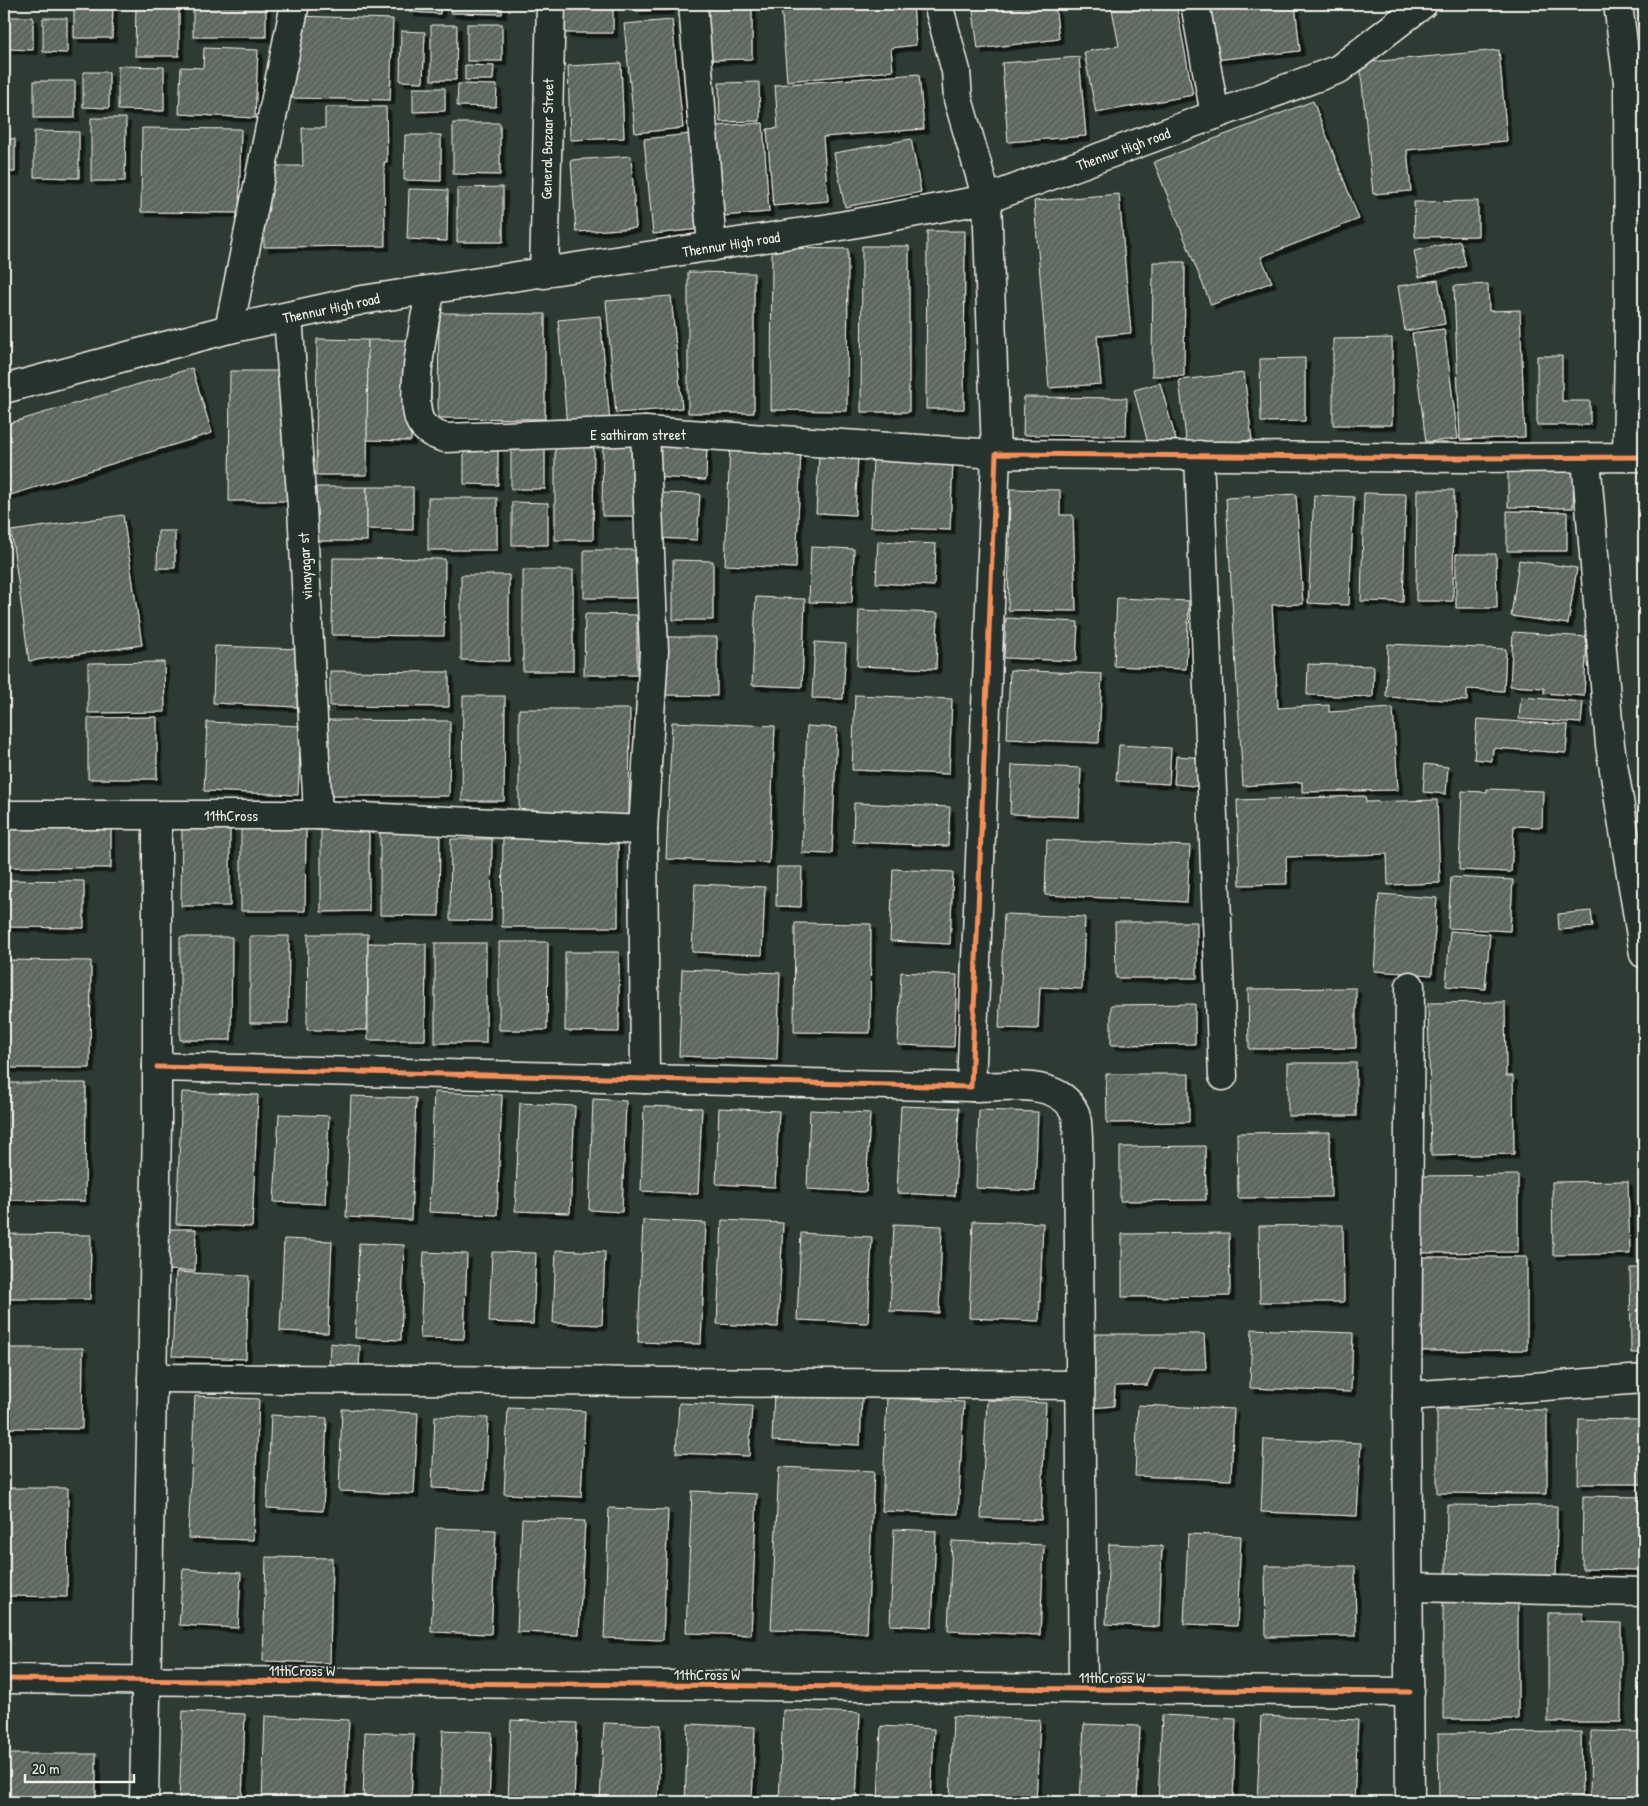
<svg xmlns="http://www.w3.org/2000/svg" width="1648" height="1806" font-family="'Patrick Hand',sans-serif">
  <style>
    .building { fill: url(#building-hatch); stroke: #f4f1e8; filter: url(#shadow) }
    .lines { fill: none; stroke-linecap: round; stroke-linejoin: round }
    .minor-casing { stroke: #f4f1e8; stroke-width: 31 }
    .tertiary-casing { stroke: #f4f1e8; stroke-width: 31 }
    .secondary-casing { stroke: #f4f1e8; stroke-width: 31 }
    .minor { stroke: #26332d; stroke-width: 28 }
    .tertiary { stroke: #26332d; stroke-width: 28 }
    .secondary { stroke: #26332d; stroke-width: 28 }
    .cycleway-casing { stroke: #26332d; stroke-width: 8 }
    .cycleway { stroke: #f78f57; stroke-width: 5 }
    .labels { text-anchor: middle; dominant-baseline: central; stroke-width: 4; stroke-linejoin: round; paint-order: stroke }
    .street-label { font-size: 15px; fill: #f4f1e8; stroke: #26332d }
  </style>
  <defs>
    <pattern id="building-hatch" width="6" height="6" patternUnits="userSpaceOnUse" patternTransform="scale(1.25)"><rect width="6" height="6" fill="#5c655e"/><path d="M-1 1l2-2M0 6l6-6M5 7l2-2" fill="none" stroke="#747c75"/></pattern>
    <filter id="shadow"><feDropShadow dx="4.5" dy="4.5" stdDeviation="0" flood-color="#0009"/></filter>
  </defs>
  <rect width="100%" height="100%" fill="#2e3b34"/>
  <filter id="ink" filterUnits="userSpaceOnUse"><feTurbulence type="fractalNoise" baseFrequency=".02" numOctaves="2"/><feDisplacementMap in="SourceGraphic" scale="10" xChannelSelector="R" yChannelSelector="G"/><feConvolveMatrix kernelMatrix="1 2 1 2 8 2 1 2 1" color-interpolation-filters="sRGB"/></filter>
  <g filter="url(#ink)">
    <g class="building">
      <path d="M74,4h39l-1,34h-38z"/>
      <path d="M136,4h43v52h-44z"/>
      <rect x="193" y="4" width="73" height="33"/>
      <path d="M304,4h21v3l-21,-1z"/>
      <rect x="331" y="4" width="22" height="2"/>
      <path d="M411,4h30l-1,10 -30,-2z"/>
      <path d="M451,4h51v10l-52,-1z"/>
      <path d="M564,4h49v29h-48z"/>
      <path d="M635,4h35v6l-34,1z"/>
      <path d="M702,4h50v55l-49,1z"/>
      <path d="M781,4h132l3,41 -25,3 2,23 -106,10z"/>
      <path d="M972,4h83l4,35 -81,10z"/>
      <path d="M1111,4h65l17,91 -97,18 -12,-61 35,-6z"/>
      <path d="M1208,4h87l5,47 -86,9z"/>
      <path d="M294,16l99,3 -3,81 -98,-2z"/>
      <path d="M9,17h24v33l-25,-1z"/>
      <path d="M43,18h24v35l-24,-1z"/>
      <path d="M672,20l11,108 -48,5 -11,-109z"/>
      <rect x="467" y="24" width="35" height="37"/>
      <path d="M431,25h26l-1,55h-25z"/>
      <path d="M401,31l24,1 -2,50 -23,-1z"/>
      <path d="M204,48l54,2 -3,68 -76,-4 2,-47 22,1z"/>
      <path d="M1499,50l8,91 -100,9 4,41 -38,3 -13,-131z"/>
      <path d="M1079,57l7,79 -78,6 -6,-79z"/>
      <path d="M621,63l3,75 -54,2 -2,-74z"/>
      <path d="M465,65l29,1 -1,14h-28z"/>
      <path d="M118,66l46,1v44l-46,-1z"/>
      <path d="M83,72h26v36l-26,-1z"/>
      <path d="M919,74l5,55 -101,8 5,64 -55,5 -6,-77 11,-1 -3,-43z"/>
      <rect x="34" y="81" width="41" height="37"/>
      <path d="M759,82l1,39 -40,1 -1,-39z"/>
      <path d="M458,84l39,1 -1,22 -39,-1z"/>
      <path d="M413,88h32v23l-32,1z"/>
      <path d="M4,95l3,1 -1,28h-2z"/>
      <path d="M1313,101l46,118 -98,38 11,25 -61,23 -57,-143z"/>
      <path d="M325,107h61l1,55h-3l1,84 -121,1 -1,-81h40l-1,-38h23z"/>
      <path d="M91,118h35l-1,63h-34z"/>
      <path d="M453,123h47v52l-47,-1z"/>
      <path d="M763,123l6,89 -47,4 -7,-90z"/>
      <path d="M142,128l99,1 -2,84 -98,-1z"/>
      <path d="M34,131l45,1v46l-45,-1z"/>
      <path d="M691,134l9,95 -47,5 -9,-95z"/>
      <path d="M405,135h36v46l-37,-1z"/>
      <path d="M4,138l11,1v33h-11z"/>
      <path d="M911,139l10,53 -76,15 -11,-54z"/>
      <path d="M631,156l5,72 -60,4 -5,-72z"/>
      <path d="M503,187v55h-46v-54z"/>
      <path d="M409,189l39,1 -1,51 -40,-2z"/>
      <path d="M1119,194l12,139 -34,3 4,48 -52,4 -15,-187z"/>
      <path d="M1478,201v35l-63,1 -1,-35z"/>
      <path d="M927,231h38l-1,178h-38z"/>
      <path d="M1460,241l6,25 -47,11 -5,-26z"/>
      <path d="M862,246h47v166h-48z"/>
      <path d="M772,248l76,1 -1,162 -76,-1z"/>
      <path d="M1153,262h32l-1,114h-32z"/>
      <path d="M688,272l66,1v140h-66z"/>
      <path d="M1438,280l7,44 -40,7 -7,-45z"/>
      <path d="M1488,284l1,27 31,-1 5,127 -65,3 -6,-154z"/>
      <path d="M671,296l11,112 -66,5 -10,-112z"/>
      <path d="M439,313l106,1v105l-107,-1z"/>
      <path d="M600,316l10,106 -43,4 -9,-106z"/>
      <path d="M1444,329l14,110 -32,3 -14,-109z"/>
      <path d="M1392,338v87h-59v-86z"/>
      <path d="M317,339l51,1 -1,135h-51z"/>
      <path d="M368,340h43v101l-44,-1z"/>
      <path d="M1537,356h25v45h28v24h-53z"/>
      <path d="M1305,358v63l-44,1 -1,-63z"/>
      <path d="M192,368l20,65 -208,64v-72z"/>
      <path d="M230,371h59l-1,130h-59z"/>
      <path d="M1244,373l8,67 -65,7 -8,-67z"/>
      <path d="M1160,383l16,57 -27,7 -15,-57z"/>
      <path d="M1643,385h1v41h-2z"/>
      <path d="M1024,397l103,1 -1,38 -103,-1z"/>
      <path d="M658,438l49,2 -1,40 -50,-3z"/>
      <path d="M603,442h38l-1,74h-38z"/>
      <path d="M464,447h34v38l-34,-1z"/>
      <path d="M555,447h39l-1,93h-38z"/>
      <path d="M730,447l71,3 -5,118 -71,-3z"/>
      <rect x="511" y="448" width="34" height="41"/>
      <path d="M819,454l39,2 -3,59 -39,-2z"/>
      <path d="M873,459l80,3 -3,68 -80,-3z"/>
      <path d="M1508,467l66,1 -1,40 -65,-1z"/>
      <rect x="316" y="487" width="51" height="54"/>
      <path d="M367,487h46v43l-46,-1z"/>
      <path d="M1010,489l50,1v25h13l3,96 -68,-1z"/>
      <path d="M1417,490h37l-1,111h-37z"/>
      <path d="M660,493l40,1 -3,46 -39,-2z"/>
      <path d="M1364,493l42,1 -3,108 -42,-1z"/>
      <path d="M1296,494l7,110 -31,1 6,103 51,-3v7l64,-4 5,82 -96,2v-10l-59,4 -17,-288z"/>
      <path d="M1314,495l40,2 -5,108 -41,-2z"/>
      <rect x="428" y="498" width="69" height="52"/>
      <path d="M512,502l36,1v42h-36z"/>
      <path d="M1507,511l60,1v39h-60z"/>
      <path d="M123,515l19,130 -113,16 -18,-130z"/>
      <path d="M158,531h17v37h-18z"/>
      <path d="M878,541l58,3 -2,42 -58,-3z"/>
      <path d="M811,547l43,2 -2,54 -43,-1z"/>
      <path d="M584,550h56l1,48h-57z"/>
      <path d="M1456,554h40l1,54h-41z"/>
      <path d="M333,558l112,1 -1,77 -112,-1z"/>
      <path d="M673,560l40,1v59h-40z"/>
      <path d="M1519,560l58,8 -9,56 -57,-8z"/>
      <rect x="523" y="570" width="50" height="101"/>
      <path d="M461,575h48v86l-48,-1z"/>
      <path d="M756,597l49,2 -3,88 -50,-2z"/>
      <path d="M1117,598l72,3 -3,68 -72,-3z"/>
      <path d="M859,610l79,3 -2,56 -79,-3z"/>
      <path d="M585,614l52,1v60h-53z"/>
      <path d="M1006,618l72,4 -2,39 -72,-3z"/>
      <path d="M1513,632l74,5 -3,59 -40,-3v-5l-34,-2z"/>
      <path d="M667,637h50v59l-51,-1z"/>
      <path d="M815,642l31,2 -3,55 -31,-1z"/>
      <path d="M1388,644l118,5 -2,42 -37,-2v12l-81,-4z"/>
      <path d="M215,646l84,3 -2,58 -84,-4z"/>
      <path d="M164,662l1,50 -77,1v-50z"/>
      <path d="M1308,664l66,2 -1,31 -66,-2z"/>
      <path d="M1010,670l92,4 -3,69 -92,-4z"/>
      <path d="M330,671l119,1v35l-119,-1z"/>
      <path d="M855,695l97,4 -3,75 -97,-4z"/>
      <path d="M463,696h42l-1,105h-42z"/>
      <path d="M1521,697l62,5 -2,21 -62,-4z"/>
      <path d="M519,709h111l-1,112 -110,-1z"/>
      <path d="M157,717v62h-69v-61z"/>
      <path d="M1477,719l91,6 -2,28 -73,-5 -1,13 -18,-2z"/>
      <path d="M328,720l122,1 -1,75h-122z"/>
      <path d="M207,722l94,4 -3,69 -94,-4z"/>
      <path d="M672,722l103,4 -6,137 -103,-4z"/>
      <path d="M807,726l30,2 -5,126 -30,-1z"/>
      <path d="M1119,745l52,3 -2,36 -53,-3z"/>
      <path d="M1176,756l30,2 -2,29 -30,-3z"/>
      <path d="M1425,764l23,3 -2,27 -23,-2z"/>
      <path d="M1012,765l69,3 -2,49 -69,-3z"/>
      <path d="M1487,789l56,2 -1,36 -28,-1 -3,46 -52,-2 3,-79 25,1z"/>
      <path d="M1365,796l1,6 71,-2 3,83 -52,2 -1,-31 -101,3 1,27 -47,1 -3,-85z"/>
      <path d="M854,803l96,4 -2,39 -95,-4z"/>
      <path d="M380,826l60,1 -1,89 -59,-1z"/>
      <path d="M4,827h107v41l-107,-1z"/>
      <path d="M182,827h48v79h-49z"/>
      <path d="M321,827l48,1v83l-48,1z"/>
      <path d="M241,828l65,1 -1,82h-64z"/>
      <path d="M503,836l115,1v90h-116z"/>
      <path d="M451,839h41l-1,82 -41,-1z"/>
      <path d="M1047,840l143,6 -3,56 -142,-7z"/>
      <path d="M777,867h25l-1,40 -25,-1z"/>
      <path d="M893,869l60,3 -3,72 -60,-3z"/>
      <path d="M1451,877l62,3 -3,51 -62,-3z"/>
      <path d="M4,880l80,1v47l-80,-1z"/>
      <path d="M695,884l70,3 -3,68 -70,-3z"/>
      <path d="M1379,894l58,4 -5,77 -58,-4z"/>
      <path d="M1591,911l2,16 -34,3 -1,-16z"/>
      <path d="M1004,914l81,3 -3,72 -42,-2 -2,42 -39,-1z"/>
      <path d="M1115,922h82v56h-81z"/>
      <path d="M795,923l76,1 -1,109 -76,-1z"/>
      <path d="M1450,931l40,3 -5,55 -39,-3z"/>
      <path d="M308,934h60l-1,96h-60z"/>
      <path d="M250,936h39l-1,87h-38z"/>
      <path d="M180,937h52l-1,103h-51z"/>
      <path d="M499,942h49l-1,88h-48z"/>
      <path d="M368,943l58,1 -1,96h-57z"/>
      <rect x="435" y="943" width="51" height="100"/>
      <path d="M565,952h54v80l-54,-1z"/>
      <path d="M4,960l87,1 -1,107h-86z"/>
      <path d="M682,969l98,4 -3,87 -98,-4z"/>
      <path d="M901,972l56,3 -3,72 -56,-2z"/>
      <path d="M1356,988v60l-107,1 -1,-60z"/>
      <path d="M1505,1002l1,74h7l1,78 -83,2 -3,-153z"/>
      <path d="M1195,1004v40l-84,1v-40z"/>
      <rect x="1288" y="1063" width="68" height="53"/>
      <path d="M1106,1074h83v48l-82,1z"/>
      <path d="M4,1083h82l-1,118 -81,-1z"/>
      <path d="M182,1092l76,3 -6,132 -76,-3z"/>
      <path d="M434,1092l68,3 -5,120 -68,-3z"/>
      <path d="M351,1096l65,2 -5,122 -65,-3z"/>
      <path d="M593,1099l33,2 -4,111 -33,-2z"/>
      <path d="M520,1103l55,3 -5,107 -55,-2z"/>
      <path d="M644,1106l58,2 -4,86 -57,-3z"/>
      <path d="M901,1106l58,2 -4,88 -58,-3z"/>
      <path d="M719,1108l60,3 -4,76 -59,-3z"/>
      <path d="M810,1110l60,3 -4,79 -59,-3z"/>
      <path d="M979,1110l59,2 -3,79 -59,-3z"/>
      <path d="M279,1114l50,2 -4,88 -51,-2z"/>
      <path d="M1330,1132l1,65 -93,1 -1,-65z"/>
      <path d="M1205,1146l1,54 -86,1v-54z"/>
      <path d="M1518,1175v77l-102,1v-77z"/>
      <path d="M1628,1181l2,73 -77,1 -1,-73z"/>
      <path d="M643,1220l63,3 -5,121 -63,-2z"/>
      <path d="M722,1220l61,3 -5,104 -61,-3z"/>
      <path d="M973,1221l70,2 -4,98 -70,-3z"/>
      <path d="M894,1224l48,2 -3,87 -49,-2z"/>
      <path d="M1343,1225l1,77h-84l-1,-76z"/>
      <path d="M162,1229h34l-1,42 -34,-1z"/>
      <path d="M801,1233l71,4 -4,86 -71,-3z"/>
      <path d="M1229,1233l1,63 -108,1v-63z"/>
      <path d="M4,1234l87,1 -1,64h-86z"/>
      <path d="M284,1239l48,2 -4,92 -48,-2z"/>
      <path d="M359,1243l45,2 -3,95 -46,-2z"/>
      <path d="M556,1250l49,2 -3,73 -49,-2z"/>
      <path d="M424,1252l43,2 -3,85 -44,-1z"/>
      <path d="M492,1252l44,1 -3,71 -44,-2z"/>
      <path d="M1415,1257h112v93l-112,1z"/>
      <path d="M1630,1268h14v85h-13z"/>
      <path d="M176,1272l73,4 -3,83 -74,-3z"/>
      <path d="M1252,1329l101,4 -2,59 -101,-4z"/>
      <path d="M1093,1334h111l2,35h-52l-7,16 -32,1 -1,20 -22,2z"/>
      <path d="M330,1343l30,3 -1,24 -30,-2z"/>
      <path d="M4,1348h79l-1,81 -78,-1z"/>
      <path d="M774,1391l88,4 -2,50 -88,-4z"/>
      <path d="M195,1396l64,3 -6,141 -65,-2z"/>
      <path d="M887,1398l77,4 -6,112 -76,-3z"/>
      <path d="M987,1400l59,3 -5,117 -60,-2z"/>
      <path d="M679,1403l73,3 -3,50 -73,-3z"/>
      <path d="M1138,1405l96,4 -3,71 -96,-4z"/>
      <path d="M508,1408l77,3 -4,86 -77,-3z"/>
      <path d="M342,1409l76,4 -4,81 -75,-3z"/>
      <path d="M1437,1409l110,1v84l-110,-1z"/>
      <path d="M271,1415l56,3 -4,93 -56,-3z"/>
      <path d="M435,1416l53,2 -3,72 -53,-2z"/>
      <path d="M1579,1419l65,1v64h-66z"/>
      <path d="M1264,1439l97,4 -4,73 -96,-4z"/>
      <path d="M779,1467l95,4 -7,162 -96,-3z"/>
      <path d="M4,1488h64l-1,109 -63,-1z"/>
      <path d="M692,1491l65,3 -6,141 -65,-2z"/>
      <path d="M1583,1496l61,1v73l-62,-1z"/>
      <path d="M1447,1505l110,1 -1,75 -110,-1z"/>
      <path d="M609,1508l59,2 -5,130 -59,-2z"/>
      <path d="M522,1519l63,2 -6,113 -62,-2z"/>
      <path d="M436,1528l60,2 -5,104 -60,-2z"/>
      <path d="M894,1529l42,2 -4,96 -42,-2z"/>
      <path d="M1188,1534l53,2 -4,90 -53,-2z"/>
      <path d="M952,1541l92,4 -4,90 -92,-4z"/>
      <path d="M1109,1544l53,2 -3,81 -53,-3z"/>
      <path d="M266,1557l66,1 -2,105 -67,-2z"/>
      <path d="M1265,1566h90l1,70 -90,1z"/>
      <path d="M183,1569l58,4 -3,55 -59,-3z"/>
      <path d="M1443,1602l75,1v116h-75z"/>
      <path d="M1640,1612h4v112h-6z"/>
      <path d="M1548,1613h35v9l38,1v99h-73z"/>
      <path d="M783,1710l77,3 -4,89h-77z"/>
      <path d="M183,1711l62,3 -3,88h-63z"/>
      <path d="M1162,1715l74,4 -3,83h-75z"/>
      <path d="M265,1716l84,4 -4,82h-83z"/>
      <path d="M953,1716l87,4 -4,82h-86z"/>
      <path d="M1261,1716l97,4 -4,82h-97z"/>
      <path d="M511,1720l66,3 -3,79h-66z"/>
      <path d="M604,1723l57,2 -3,77h-58z"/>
      <path d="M688,1724l67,3 -3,75h-67z"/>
      <path d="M1084,1724l56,2 -3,76h-57z"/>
      <path d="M881,1726l53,3 -3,73h-53z"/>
      <path d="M443,1730l49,2 -3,70h-49z"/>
      <path d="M1591,1731l53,1v70h-54z"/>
      <path d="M365,1732l49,2 -3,68h-48z"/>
      <path d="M1581,1732l1,70h-143l-1,-69z"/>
      <rect x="4" y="1754" width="92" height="48"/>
    </g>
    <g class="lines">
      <g class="minor-casing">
        <g id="minor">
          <path d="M693,4l19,243"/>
          <path d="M1195,4l20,111"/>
          <path d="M1618,4l10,79 1,259 -2,115"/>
          <path d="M544,274l7,-270"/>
          <path d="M431,290c-6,25 -22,110 -11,131 5,10 15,14 25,17l200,-7 351,23 -9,-255"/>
          <path d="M288,317l14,190 16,308"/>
          <path d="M229,329l66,-325"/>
          <path d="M1199,455l24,621"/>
          <path d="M1586,459l24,286 34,209"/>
          <path d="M4,815h314l325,15"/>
          <path d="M1410,986l-3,410 3,406"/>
          <path d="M157,1067l814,20 25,-633 469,4 179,-1"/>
          <path d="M645,1079l-2,-249 11,-179 -9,-220"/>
          <path d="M971,1087c31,0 89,-10 104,26 3,7 2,17 3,24l5,552"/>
          <path d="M152,1378l928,7"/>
          <path d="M1407,1396l237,-17"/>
          <path d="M1409,1587l235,5"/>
          <path d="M4,1679l1406,13"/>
          <path d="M144,1802l13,-677v-310"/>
        </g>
      </g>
      <g class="tertiary-casing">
        <path id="tertiary" d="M938,4l18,67 2,28 29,100"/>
      </g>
      <g class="secondary-casing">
        <path id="secondary" d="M4,389l225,-60 133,-29 468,-72 157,-29 352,-130 84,-65"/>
      </g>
      <use href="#minor" class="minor"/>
      <use href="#tertiary" class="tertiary"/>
      <use href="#secondary" class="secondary"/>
      <g class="cycleway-casing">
        <g id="cycleway">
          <path d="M157,1067l814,20 25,-633 469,4 179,-1"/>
          <path d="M4,1679l1406,13"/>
        </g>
      </g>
      <use href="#cycleway" class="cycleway"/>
    </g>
  </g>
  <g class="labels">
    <g class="street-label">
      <text transform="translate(547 139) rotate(-89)">General Bazaar Street</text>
      <text transform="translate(1123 149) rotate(-20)">Thennur High road</text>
      <text transform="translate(731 244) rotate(-9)">Thennur High road</text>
      <text transform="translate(331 308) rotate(-12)">Thennur High road</text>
      <text x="638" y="434">E sathiram street</text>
      <text transform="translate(305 566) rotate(-93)">vinayagar st</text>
      <text x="231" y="815">11thCross</text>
      <text x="302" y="1670">11thCross W</text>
      <text x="707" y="1674">11thCross W</text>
      <text x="1112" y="1677">11thCross W</text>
    </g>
  </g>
  <rect width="1648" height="1806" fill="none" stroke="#26332d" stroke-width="20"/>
  <rect x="10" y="10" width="1628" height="1786" fill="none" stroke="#f4f1e8" stroke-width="2" filter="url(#ink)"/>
  <path d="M25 1774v8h109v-8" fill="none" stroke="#f4f1e8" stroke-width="2.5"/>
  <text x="32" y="1774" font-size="15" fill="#f4f1e8" stroke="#26332d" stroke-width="4" paint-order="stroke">20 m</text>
</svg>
